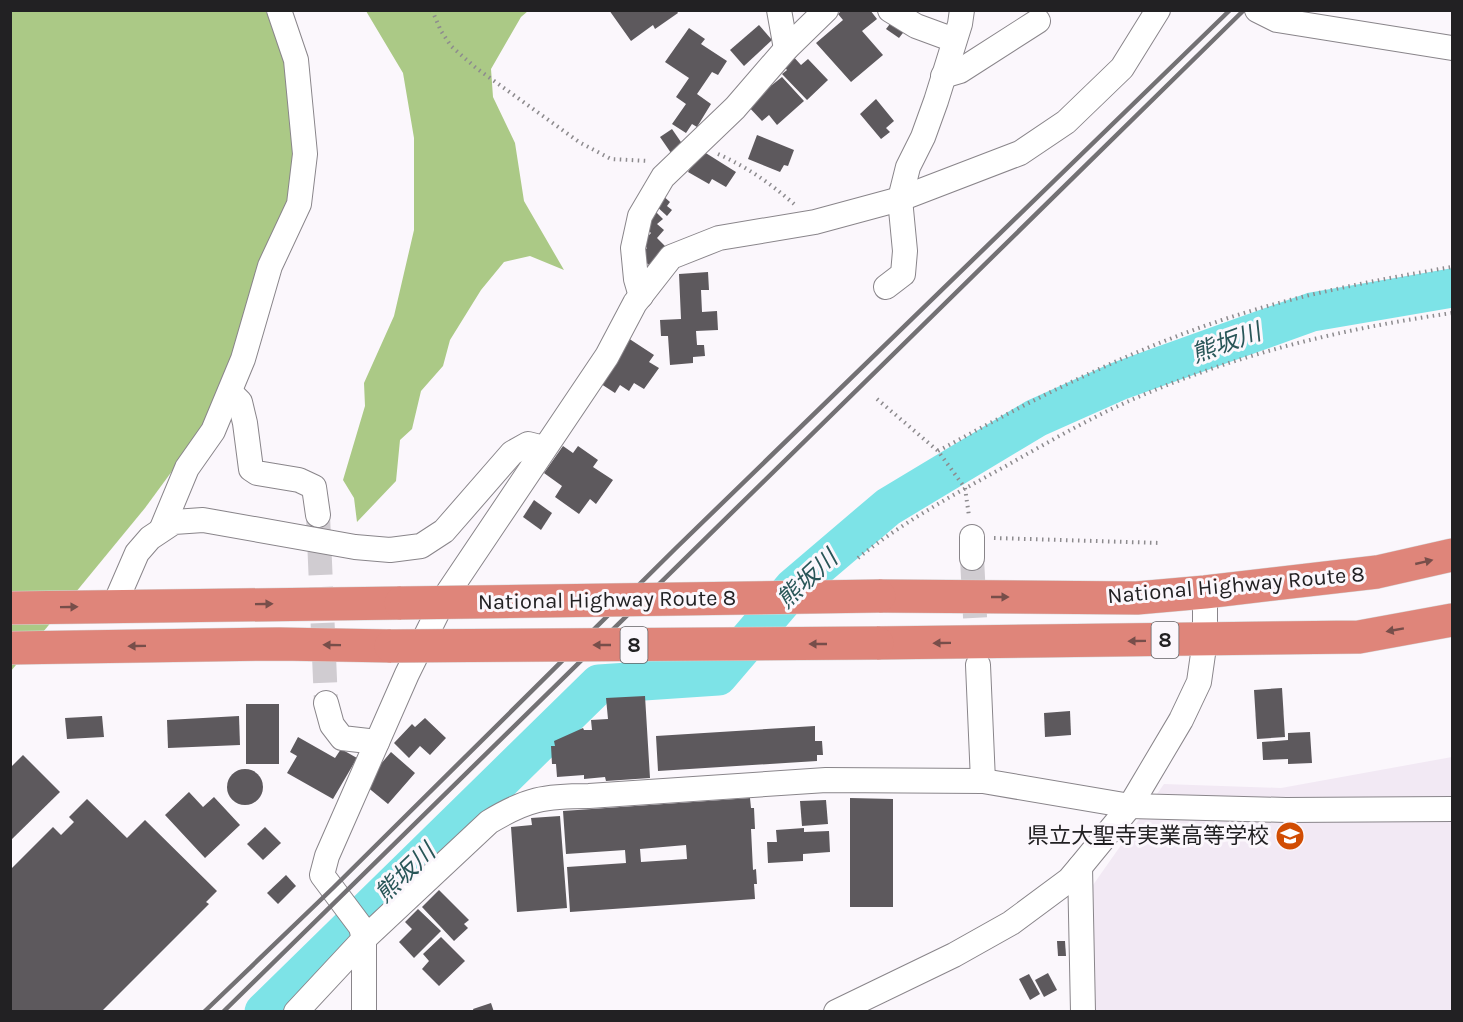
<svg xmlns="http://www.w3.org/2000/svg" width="1463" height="1022" font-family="Karla,'Noto Sans JP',sans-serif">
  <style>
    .built { fill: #f2e9f4 }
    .forest { fill: #abc986 }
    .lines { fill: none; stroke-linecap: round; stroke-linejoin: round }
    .river { stroke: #7de3e7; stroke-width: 39 }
    .building { fill: #5d595d; fill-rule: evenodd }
    .minor-tunnel { stroke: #d0ccd1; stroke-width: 24; stroke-dasharray: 24 12; stroke-linecap: butt }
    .minor-casing { stroke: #89858a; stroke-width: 26 }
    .highway-casing { stroke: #d7d7d7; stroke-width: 34 }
    .path { stroke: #8d8b8e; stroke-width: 4; stroke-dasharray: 1.5 4.5; stroke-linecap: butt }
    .minor { stroke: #fff; stroke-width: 24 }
    .highway { stroke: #df857a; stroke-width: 33 }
    .rail { stroke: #737174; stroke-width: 4.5 }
    .highway-bridge-casing { stroke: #d7d7d7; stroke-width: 34; stroke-linecap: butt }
    .highway-bridge { stroke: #df857a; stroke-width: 33 }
    .oneway { fill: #774e4a }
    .labels { text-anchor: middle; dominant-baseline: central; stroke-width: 6; stroke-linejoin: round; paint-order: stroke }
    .shield { fill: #fbf7fc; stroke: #636164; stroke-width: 1.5 }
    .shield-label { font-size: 21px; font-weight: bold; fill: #222123 }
    .street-label { font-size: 22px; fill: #222123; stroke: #fbf7fc }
    .poi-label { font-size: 22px; fill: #222123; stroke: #fbf7fc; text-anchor: end }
    .water-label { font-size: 24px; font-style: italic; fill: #295658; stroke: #fbf7fc }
  </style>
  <rect width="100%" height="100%" fill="#fbf7fc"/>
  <path class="built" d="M1452,757v254h-357l-2,-126 71,-101 117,4z"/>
  <g class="forest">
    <path d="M11,11h255l18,50 9,51v84l-61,172 -21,50 -66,90 -134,163z"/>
    <path d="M366,11h162l-7,6 -30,52 2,28 22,46 9,58 40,69 -34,-14 -26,6 -23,28 -31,50 -7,26 -22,25 -9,38 -12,11 -4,41 -39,41 -3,-24 -11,-18 22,-74 -1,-23 30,-67 20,-86v-92l-11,-65z"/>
  </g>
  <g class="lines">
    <path class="river" d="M264,1012l335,-328 119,-8 76,-89 94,-80 148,-89 83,-37 193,-69 140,-24"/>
  </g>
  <g class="building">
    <path d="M609,10h67l2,3 -23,16 -2,-4 -22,16z"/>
    <path d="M842,10h28l7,9 -15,12 21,24 -32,27 -35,-39 27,-23 -5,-6z"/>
    <path d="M893,20l13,9 -7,9 -13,-9z"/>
    <path d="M759,25l13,15 -28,26 -14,-16z"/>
    <path d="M689,28l16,11 -4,5 26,17 -9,14 -6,-3 -15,22 14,10 -14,23 -5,-3 -6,9 -14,-9 14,-20 -10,-7 13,-19 -24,-16z"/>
    <path d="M791,54l10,11 7,-6 20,21 -21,20 -25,-26 5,-4 -6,-7z"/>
    <path d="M782,77l22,24 -27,24 -8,-10 -7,6 -16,-17 24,-21 2,2z"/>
    <path d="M876,99l18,22 -8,7 4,4 -9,7 -21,-25z"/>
    <path d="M672,129l11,16 -12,8 -11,-16z"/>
    <path d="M757,135l37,15 -6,16 -4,-1 -4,7 -32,-13z"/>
    <path d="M701,150l35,22 -10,15 -14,-8 -3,5 -21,-12z"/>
    <path d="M662,195l8,7 -3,4 5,4 -5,6 -13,-12z"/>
    <path d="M652,208l11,11 -6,5 7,6 -7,8 9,9 -17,18 -10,-9 8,-8 -5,-5 9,-10 -9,-9z"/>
    <path d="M708,272l1,18h-8l1,22 15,-1 1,19 -22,1 1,14h7l1,11 -12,1v6l-23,2 -2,-29h-7l-1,-16 21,-1 -2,-45z"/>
    <path d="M628,338l26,17 -5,7 10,6 -15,21 -10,-6 -5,8 -9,-6 -5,8 -17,-11z"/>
    <path d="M563,446l10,7 5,-7 20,14 -5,7 20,13 -17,24 -6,-5 -11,15 -24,-17 7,-11 -18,-13z"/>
    <path d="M534,500l18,13 -11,17 -18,-13z"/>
    <path d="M1282,688l3,49 -28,2 -3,-49z"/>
    <path d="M645,696l5,82 -44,3 -1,-4 -21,2v-4l-27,2 -1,-13h-4l-1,-18h4l-1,-5 29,-13 1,2h8l-1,-10 17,-1 -2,-21z"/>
    <rect x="246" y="704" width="33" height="60"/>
    <path d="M1070,711l1,24 -26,2 -1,-24z"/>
    <path d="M102,716l2,21 -37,2 -2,-21z"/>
    <path d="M239,716l1,29 -72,3 -1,-28z"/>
    <path d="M425,718l21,20 -16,17 -10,-9 -11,12 -15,-15 18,-19 3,3z"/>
    <path d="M815,726v15h7l1,14h-6v6l-159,10 -2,-35z"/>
    <path d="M1310,732l2,31 -24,1v-5l-25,1 -1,-18 26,-2v-7z"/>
    <path d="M298,737l37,21 6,-9 16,9 -24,41 -46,-26 10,-17 -7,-4z"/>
    <path d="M391,752l24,21 -27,31 -22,-18 11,-12 -3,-2z"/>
    <path d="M23,755l37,37 -50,49v-73z"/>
    <circle cx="245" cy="787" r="18"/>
    <path d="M189,792l14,15 11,-10 26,28 -35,33 -40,-43z"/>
    <path d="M750,798l1,10h3l1,21h-4l2,41 3,-1 1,15h-3l1,15 -185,13 -3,-45 59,-4 -1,-13 -59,4 -3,-43zM686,845l1,14 -46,3 -1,-13z"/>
    <path d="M850,798l43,1v108h-43z"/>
    <path d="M87,799l40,39 18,-18 72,71 -11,11 3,2 -108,108h-91v-142l43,-43 8,8 13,-13 -5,-5z"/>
    <path d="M826,800l2,24 -26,2 -2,-25z"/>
    <path d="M560,816l7,92 -50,4 -6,-85 21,-2 -1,-7z"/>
    <path d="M265,827l16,16 -18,17 -16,-16z"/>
    <path d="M804,828v4l25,-1 1,21 -27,2v7l-35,2 -1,-21h10l-1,-12z"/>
    <path d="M286,875l10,11 -18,18 -11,-11z"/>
    <path d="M439,890l30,30 -5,4 4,4 -14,13 -32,-34z"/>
    <path d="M418,909l23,22 -27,27 -15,-16 13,-13 -7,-7z"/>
    <path d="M441,937l24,24 -26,25 -17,-17 7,-8 -6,-7z"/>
    <path d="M1057,941h8l1,15h-8z"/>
    <path d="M1048,973l9,17 -13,7 -9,-17z"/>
    <path d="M1029,974l11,20 -10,6 -11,-21z"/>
    <path d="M491,1003l3,9h-20l-1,-3z"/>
  </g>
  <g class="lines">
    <g class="minor-tunnel">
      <path d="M318,515l8,188"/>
      <path d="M972,558l5,98"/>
    </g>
    <g class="minor-casing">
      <g id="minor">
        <path d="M779,10l7,39"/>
        <path d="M890,10l26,16 38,14"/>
        <path d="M1257,10l20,10 175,28"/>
        <path d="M943,76l17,-5 78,-50"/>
        <path d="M886,287l17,-13 2,-23 -5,-52 8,-32 15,-30 13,-36 24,-77 2,-14"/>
        <path d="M641,296l-5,-17 -3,-31 7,-32 23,-39 72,-69 51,-59 40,-39"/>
        <path d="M230,392l10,10 5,21 6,46 6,4 42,7 15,7 4,28"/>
        <path d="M162,528l25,-60 26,-37 30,-72 27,-93 29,-62 6,-50 -9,-94 -17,-50"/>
        <path d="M972,537v21"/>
        <path d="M114,606l23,-53 13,-15 24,-16 29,-2 152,27 35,3 31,-4 23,-15 68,-78 16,-9 16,4"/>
        <path d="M978,665l5,116"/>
        <path d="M326,703l6,22 10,13 35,4"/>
        <path d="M1080,867l3,145"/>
        <path d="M296,1012l68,-73 125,-117c38,-23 55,-26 100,-26l237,-16 157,1 147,25 156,4 166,-1"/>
        <path d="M364,1012v-73l-3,-12 -39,-52 5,-19 80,-182 38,-77 162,-241 28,-53 36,-46 48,-19 96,-16 85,-23 120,-46 46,-31 56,-54 36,-58"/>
        <path d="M836,1012l118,-57 57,-32 58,-43 11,-13 50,-61 51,-86 18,-38 6,-42v-48"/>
      </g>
    </g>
    <g class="highway-casing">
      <g id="highway">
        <path d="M879,596l258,2 68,-6 172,-20 75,-17"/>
        <path d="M10,608l391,-5"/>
        <path d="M877,643l482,-6 93,-17"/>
        <path d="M10,648l269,-4 112,2"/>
      </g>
    </g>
    <g class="path">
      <path d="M432,10l9,21 10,15 25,22 103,74 32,17 37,2"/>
      <path d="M718,154c29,13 52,29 76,50"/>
      <path d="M877,399l61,52 27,37 4,28"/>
      <path d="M938,451c92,-50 185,-98 284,-131 75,-25 153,-40 230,-53"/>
      <path d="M994,538l167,5"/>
      <path d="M858,558c45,-36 95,-63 146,-91 41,-23 82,-47 125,-66 104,-46 211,-72 323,-88"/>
    </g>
    <use href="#minor" class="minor"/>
    <use href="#highway" class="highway"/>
    <g class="rail">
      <path d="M204,1012l129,-124 342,-339 555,-539"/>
      <path d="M223,1012l1021,-1002"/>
    </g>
    <g class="highway-bridge-casing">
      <g id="highway-bridge">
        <path d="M401,603l478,-7"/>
        <path d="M391,646l486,-3"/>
      </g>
    </g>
    <use href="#highway-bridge" class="highway-bridge"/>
  </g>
  <defs><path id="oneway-solid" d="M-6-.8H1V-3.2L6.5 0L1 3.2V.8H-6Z" transform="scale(1.5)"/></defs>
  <g class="oneway">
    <use href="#oneway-solid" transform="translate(1424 562) rotate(-13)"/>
    <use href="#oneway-solid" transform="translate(1000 597)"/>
    <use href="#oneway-solid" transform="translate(264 604) rotate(-1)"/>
    <use href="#oneway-solid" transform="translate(69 607) rotate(-1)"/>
    <use href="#oneway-solid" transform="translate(1395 630) rotate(170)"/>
    <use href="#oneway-solid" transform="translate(1137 641) rotate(179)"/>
    <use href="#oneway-solid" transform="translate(942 643) rotate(179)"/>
    <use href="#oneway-solid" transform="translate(818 644) rotate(180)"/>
    <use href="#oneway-solid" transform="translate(332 645) rotate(-179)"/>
    <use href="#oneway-solid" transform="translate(602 645) rotate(180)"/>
    <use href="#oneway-solid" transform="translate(137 646) rotate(179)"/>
  </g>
  <defs>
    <g id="school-disc" transform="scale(1.5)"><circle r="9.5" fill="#d14d03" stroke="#fbf7fc"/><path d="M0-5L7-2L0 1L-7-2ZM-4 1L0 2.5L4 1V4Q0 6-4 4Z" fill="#fff"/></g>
  </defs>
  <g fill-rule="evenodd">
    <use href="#school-disc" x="1290" y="836"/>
  </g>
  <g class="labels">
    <g class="shield">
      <rect x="1151.5" y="622" width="27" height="36" rx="4.5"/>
      <rect x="620.5" y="627" width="27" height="36" rx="4.5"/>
    </g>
    <g class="shield-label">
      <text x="1165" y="640">8</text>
      <text x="634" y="645">8</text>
    </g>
    <g class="street-label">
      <text transform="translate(1236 585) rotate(-5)">National Highway Route 8</text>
      <text transform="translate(607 600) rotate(-1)">National Highway Route 8</text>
    </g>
    <g class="poi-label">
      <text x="1269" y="836">県立大聖寺実業高等学校</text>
    </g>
    <g class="water-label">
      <text transform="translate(1226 343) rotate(-20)">熊坂川</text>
      <text transform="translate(807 579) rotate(-43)">熊坂川</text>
      <text transform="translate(405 873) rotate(-44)">熊坂川</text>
    </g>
  </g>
  <rect width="1463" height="1022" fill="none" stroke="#222123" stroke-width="24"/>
</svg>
